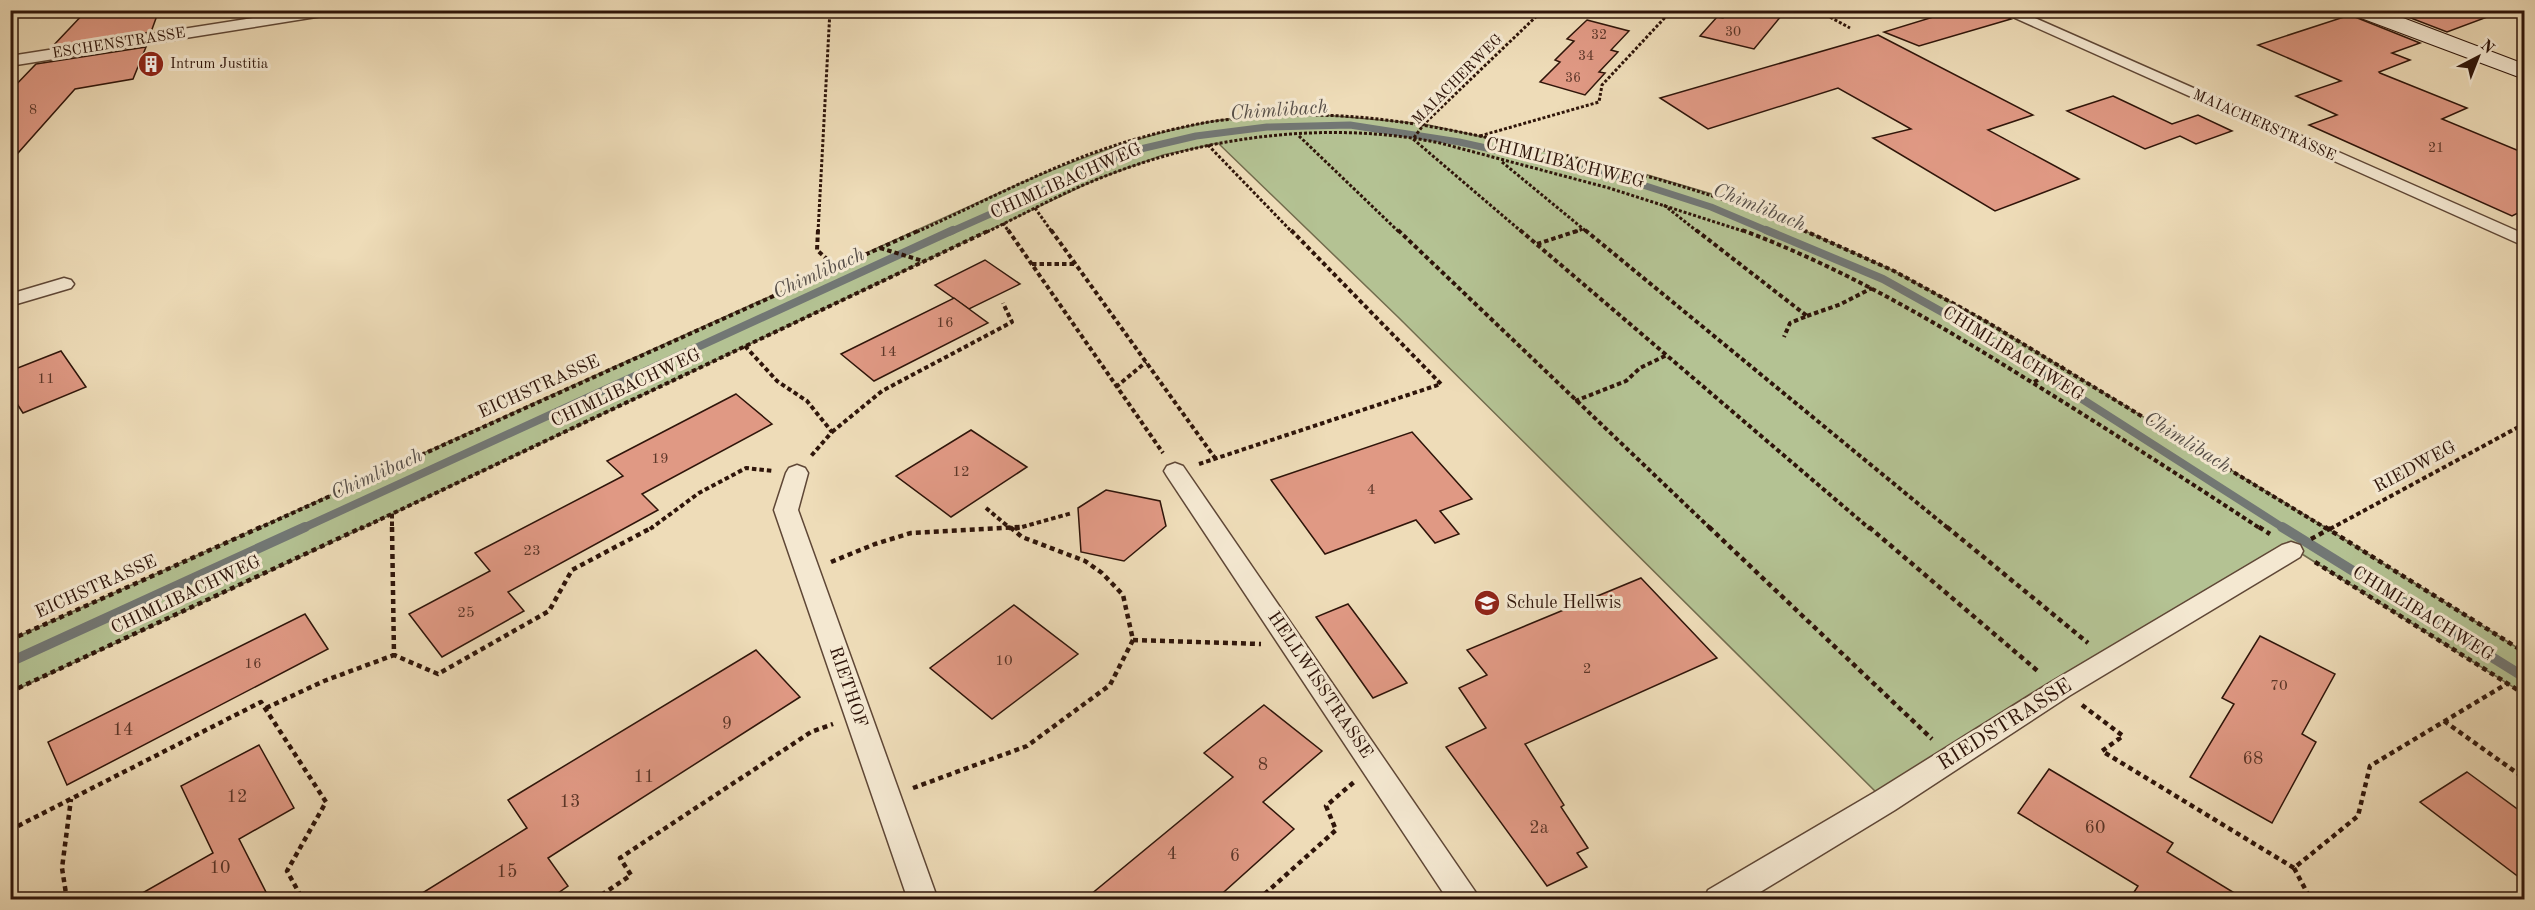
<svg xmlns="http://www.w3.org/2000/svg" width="2535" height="910" font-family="'Old Standard TT',serif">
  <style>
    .green { fill: #b4c293; stroke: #726c4e; stroke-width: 1.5 }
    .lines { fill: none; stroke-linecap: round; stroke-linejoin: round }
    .stream-far2 { stroke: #727774; stroke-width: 7 }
    .stream-far1 { stroke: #727774; stroke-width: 8 }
    .stream { stroke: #727774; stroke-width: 10 }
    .building { fill: #e09984; stroke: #2f150a; stroke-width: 1.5 }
    .street-casing { stroke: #5f4736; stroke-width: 3 }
    .secondary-casing { stroke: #2f150a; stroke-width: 2 }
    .path-far2 { stroke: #2f150a; stroke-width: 3; stroke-dasharray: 3 2; stroke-linecap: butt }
    .path-far1 { stroke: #2f150a; stroke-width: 4; stroke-dasharray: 4.5 3; stroke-linecap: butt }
    .path { stroke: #2f150a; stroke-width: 4.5; stroke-dasharray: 5 4; stroke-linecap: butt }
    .street { fill: #f4e8d1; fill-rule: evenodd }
    .secondary { fill: #f4e8d1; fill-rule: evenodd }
    .labels { text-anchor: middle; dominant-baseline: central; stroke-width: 6; stroke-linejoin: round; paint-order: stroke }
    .far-number-label { font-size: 14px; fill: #5b3628 }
    .far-street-label { font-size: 15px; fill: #2f150a; stroke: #f4e8d1 }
    .far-poi-label { font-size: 15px; fill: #2f150a; stroke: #f4e8d1; text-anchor: start }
    .number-label { font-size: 15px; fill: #5b3628 }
    .street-label { font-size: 18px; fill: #2f150a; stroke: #f4e8d1 }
    .poi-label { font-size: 18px; fill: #2f150a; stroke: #f4e8d1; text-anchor: start }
    .near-number-label { font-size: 18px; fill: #5b3628 }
    .water-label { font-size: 20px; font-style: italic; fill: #564e48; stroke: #f4e8d1 }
    .near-street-label { font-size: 21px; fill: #2f150a; stroke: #f4e8d1 }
  </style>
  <rect width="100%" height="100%" fill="#eedcb8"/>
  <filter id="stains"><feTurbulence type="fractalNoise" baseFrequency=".00333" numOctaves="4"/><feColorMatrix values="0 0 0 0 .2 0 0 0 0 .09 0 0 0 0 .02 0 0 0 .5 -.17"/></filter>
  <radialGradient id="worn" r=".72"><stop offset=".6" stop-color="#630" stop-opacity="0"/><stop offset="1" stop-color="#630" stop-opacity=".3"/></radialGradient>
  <path class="green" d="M1324,115l100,9 200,44 98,29 81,33 91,41 93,51 341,207 196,123v42l-230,-145 -409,252 -487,-484 -180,-174 -55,12 -66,24 -705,335 -381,178 -1,-52 1011,-457c60,-25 119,-48 183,-60 39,-8 80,-7 120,-8z"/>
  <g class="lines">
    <path class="stream-far2" d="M950,232l182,-81 64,-15 71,-9 83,-2 109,17 159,35 93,30 59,25"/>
    <g class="stream-far1">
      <path d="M1766,230l117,49 93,52 309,198"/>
      <path d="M301,529l652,-299"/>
    </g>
    <g class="stream">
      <path d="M2282,527l242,150"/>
      <path d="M10,662l295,-135"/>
    </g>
  </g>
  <g class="building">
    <path d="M87,10h72l-8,22 -99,15z"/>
    <path d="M1730,10h56l-32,39 -54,-13 17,-19 6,1z"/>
    <path d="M1956,10h39l16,9 -92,27 -35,-14z"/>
    <path d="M2390,10h108v3l-51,19z"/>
    <path d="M2350,15l70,28 -28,10 18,7 -31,12 1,1 87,35 -25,11 82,34v57l-12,6 -203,-91 28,-10 -41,-19 45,-15 -83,-36z"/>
    <path d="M1587,20l42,11 -18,19 7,2 -19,20 6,1 -20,22 -45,-13 20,-20 -5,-2 19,-19 -7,-2z"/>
    <path d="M1878,35l155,80 -45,15 91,49 -84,32 -122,-73 38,-9 -73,-41 -130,41 -48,-31z"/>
    <path d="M146,47l-13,32 -58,10 -65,73v-71l26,-27z"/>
    <path d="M2113,96l59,28 26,-9 34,16 -36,13 -16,-8 -35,13 -78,-38z"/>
    <path d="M985,260l35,24 -51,25 -34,-24z"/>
    <path d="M954,298l34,25 -114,58 -33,-27z"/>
    <path d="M61,351l25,36 -63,26 -13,-20v-22z"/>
    <path d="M736,394l36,30 -130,70 16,16 -150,82 16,19 -82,46 -33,-43 81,-43 -15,-18 148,-77 -16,-15z"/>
    <path d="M971,430l56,37 -76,50 -55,-41z"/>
    <path d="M1412,432l60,67 -32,12 19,23 -24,9 -19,-23 -91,34 -54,-74z"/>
    <path d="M1106,490l54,11 6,25 -42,35 -43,-9 -3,-44z"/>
    <path d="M1641,578l76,80 -192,86 39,61 -3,2 27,41 -11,5 10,14 -40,19 -101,-139 40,-19 -27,-40 28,-13 -20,-25z"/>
    <path d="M1348,604l59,79 -34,15 -57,-81z"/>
    <path d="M1014,605l64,49 -86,65 -62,-51z"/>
    <path d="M305,614l23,35 -261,136 -19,-43z"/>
    <path d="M2260,636l75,38 -33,60 14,8 -44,81 -82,-46 44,-73 -12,-6z"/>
    <path d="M756,650l44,47 -252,161 20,28 -20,14h-137l116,-72 -19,-28z"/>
    <path d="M1264,705l58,46 -59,51 31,27 -79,71h-131l149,-123 -29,-24z"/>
    <path d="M259,745l35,63 -55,31 31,61h-140l83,-47 -32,-67z"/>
    <path d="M2049,769l124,74 -6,9 79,48h-117l9,-14 -120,-73z"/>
    <path d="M2467,772l57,42v67l-104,-79z"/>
  </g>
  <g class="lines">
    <g class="street-casing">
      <g id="street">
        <path d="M304,10h38l-7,4 -325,52v-10z"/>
        <path d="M1997,10h20l507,224v12z"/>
        <path d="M64,278l7,2 3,4 -3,4 -61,18v-12z"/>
        <path d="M1175,463l8,3 298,434h-33l-281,-424 -3,-5 3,-5z"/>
        <path d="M797,465l8,3 3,5 -10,37 140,390h-30l-134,-390 12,-37 3,-5z"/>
        <path d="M2291,542l9,3 3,6 -3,6 -231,139 -174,114 -148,90h-43l4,-10 167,-98 176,-110 231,-137z"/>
      </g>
    </g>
    <g class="secondary-casing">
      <path id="secondary" d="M2351,10h31l142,54v15l-171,-64z"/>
    </g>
    <g class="path-far2">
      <path d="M1817,10l33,18"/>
      <path d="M1299,136l100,96"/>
      <path d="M1480,136l119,-34 3,-17 70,-75"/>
      <path d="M1208,145l84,87"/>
      <path d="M1502,162l85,70"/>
      <path d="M1664,205l34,27"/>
      <path d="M1035,208l17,24"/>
      <path d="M1003,223l6,9"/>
      <path d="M818,232l12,-222"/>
      <path d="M917,232c55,-25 109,-53 165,-75 39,-15 80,-26 121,-34 15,-3 31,-4 47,-5 98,-10 181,7 276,28 96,22 190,46 280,86"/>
      <path d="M987,232c37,-18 73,-38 111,-53 105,-43 230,-59 342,-36l169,45 137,44"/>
      <path d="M1522,232l-109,-93 11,-15 119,-114"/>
      <path d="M1575,232l8,-3"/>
    </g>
    <g class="path-far1">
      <path d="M818,230l-1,20 20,18"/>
      <path d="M1008,230l155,223"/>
      <path d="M1051,230l164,228"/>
      <path d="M1398,230l313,299"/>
      <path d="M1520,230l350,299"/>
      <path d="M1585,230l364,299"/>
      <path d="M1696,230l111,86 -17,7 -6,14"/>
      <path d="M1742,230c96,36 183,86 270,140 84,52 167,105 249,159"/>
      <path d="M1803,230l91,41 93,51 340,207"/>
      <path d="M1537,244l43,-14"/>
      <path d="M880,248l43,13"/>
      <path d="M1032,264h43"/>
      <path d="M1807,316l34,-12 31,-16"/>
      <path d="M745,346l32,35 30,20 25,31 -21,24"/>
      <path d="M2034,382l30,-15"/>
      <path d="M1116,387l30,-25"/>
      <path d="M1575,401l51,-20 14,-13 27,-13"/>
      <path d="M832,432l50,-41 130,-69 -9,-19"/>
      <path d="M1199,464l242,-80 -150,-154"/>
      <path d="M986,508l25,21"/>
      <path d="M392,514v15"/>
      <path d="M257,529l663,-299"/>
      <path d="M360,529l630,-299"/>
      <path d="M650,529l49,-36 47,-25 27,3"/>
      <path d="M1015,529l57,-16"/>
      <path d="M2330,529l194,-105"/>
    </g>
    <g class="path">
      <path d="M392,527l2,128 44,19 111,-63 23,-41 81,-43"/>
      <path d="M1709,527l223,212"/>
      <path d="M1869,527l171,146"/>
      <path d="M1947,527l141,116"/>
      <path d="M2259,527l11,7"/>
      <path d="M2325,527l199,125"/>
      <path d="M2311,539l22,-12"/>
      <path d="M831,562l44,-18 36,-11 109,-6"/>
      <path d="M2315,562l209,132"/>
      <path d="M10,640l251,-113"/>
      <path d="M1133,640l128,4"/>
      <path d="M10,692l353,-165"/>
      <path d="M2082,705l41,31 -21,15 192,117 64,-52 12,-50 138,-83"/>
      <path d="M266,708l58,-27 70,-26"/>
      <path d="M2444,721l80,57"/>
      <path d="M913,788l114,-42 83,-61 23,-45 -10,-45 -21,-22 -17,-12 -63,-24 -12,-10"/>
      <path d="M10,830l251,-128 65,100 -39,69 16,29"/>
      <path d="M2294,868l17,32"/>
      <path d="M67,900l-5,-32 9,-69"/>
      <path d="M594,900l37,-25 -11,-17 191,-126 22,-8"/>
      <path d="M1258,900l78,-70 -10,-24 28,-24"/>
    </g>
    <use href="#street" class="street"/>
    <use href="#secondary" class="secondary"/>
  </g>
  <defs>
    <g id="building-disc" transform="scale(1.35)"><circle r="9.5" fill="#8f2418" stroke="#f4e8d1"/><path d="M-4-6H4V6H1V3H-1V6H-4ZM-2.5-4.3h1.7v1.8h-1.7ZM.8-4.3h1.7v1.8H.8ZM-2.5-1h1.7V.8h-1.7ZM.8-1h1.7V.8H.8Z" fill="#fff"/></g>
    <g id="school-disc" transform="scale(1.35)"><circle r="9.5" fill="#8f2418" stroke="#f4e8d1"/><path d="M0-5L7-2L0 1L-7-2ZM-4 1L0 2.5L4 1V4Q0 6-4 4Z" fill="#fff"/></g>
  </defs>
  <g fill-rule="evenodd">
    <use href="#building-disc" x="151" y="64"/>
    <use href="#school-disc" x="1487" y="603"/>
  </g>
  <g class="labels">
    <g class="far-number-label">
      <text x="1733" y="32">30</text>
      <text x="1599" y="35">32</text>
      <text x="1586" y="56">34</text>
      <text x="1573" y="78">36</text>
      <text x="33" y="110">8</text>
      <text x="2436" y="148">21</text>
    </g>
    <g class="far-street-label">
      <text transform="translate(119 44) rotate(-9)">ESCHENSTRASSE</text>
      <text transform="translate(1458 80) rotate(-45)">MAIACHERWEG</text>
      <text transform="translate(2264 126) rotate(24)">MAIACHERSTRASSE</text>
    </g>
    <g class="far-poi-label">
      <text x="170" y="64">Intrum Justitia</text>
    </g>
    <g class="number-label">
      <text x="945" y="323">16</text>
      <text x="888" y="352">14</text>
      <text x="46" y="379">11</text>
      <text x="660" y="459">19</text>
      <text x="961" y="472">12</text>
      <text x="1371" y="490">4</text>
      <text x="532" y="551">23</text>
      <text x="466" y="613">25</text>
      <text x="1004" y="661">10</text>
      <text x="253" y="664">16</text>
      <text x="1587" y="669">2</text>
      <text x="2279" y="686">70</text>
    </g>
    <g class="street-label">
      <text transform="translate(1565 163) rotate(14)">CHIMLIBACHWEG</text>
      <text transform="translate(1066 181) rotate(-24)">CHIMLIBACHWEG</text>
      <text transform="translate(2013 354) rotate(32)">CHIMLIBACHWEG</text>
      <text transform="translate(539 387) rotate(-24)">EICHSTRASSE</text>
      <text transform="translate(626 388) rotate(-25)">CHIMLIBACHWEG</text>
      <text transform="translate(2415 467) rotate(-28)">RIEDWEG</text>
      <text transform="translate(96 587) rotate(-24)">EICHSTRASSE</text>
      <text transform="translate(186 595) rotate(-25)">CHIMLIBACHWEG</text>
      <text transform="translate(2423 614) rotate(32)">CHIMLIBACHWEG</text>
      <text transform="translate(1320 685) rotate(56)">HELLWISSTRASSE</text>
      <text transform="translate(848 687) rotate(71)">RIETHOF</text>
    </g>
    <g class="poi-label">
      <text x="1506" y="603">Schule Hellwis</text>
    </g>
    <g class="near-number-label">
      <text x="727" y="724">9</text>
      <text x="123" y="730">14</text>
      <text x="2253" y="759">68</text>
      <text x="1263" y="765">8</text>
      <text x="644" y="777">11</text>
      <text x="237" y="797">12</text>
      <text x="570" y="802">13</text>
      <text x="1539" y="828">2a</text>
      <text x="2095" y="828">60</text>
      <text x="1172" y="854">4</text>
      <text x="1235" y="856">6</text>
      <text x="220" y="868">10</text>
      <text x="507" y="872">15</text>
    </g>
    <g class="water-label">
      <text transform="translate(1279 111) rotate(-4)">Chimlibach</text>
      <text transform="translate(1759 208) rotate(22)">Chimlibach</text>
      <text transform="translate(819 274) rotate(-24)">Chimlibach</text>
      <text transform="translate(2187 443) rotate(32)">Chimlibach</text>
      <text transform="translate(377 475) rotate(-24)">Chimlibach</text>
    </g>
    <g class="near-street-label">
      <text transform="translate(2005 725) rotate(-32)">RIEDSTRASSE</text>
    </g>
  </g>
  <rect width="2535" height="910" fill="none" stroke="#eedcb8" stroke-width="36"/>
  <rect x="12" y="12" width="2511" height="886" fill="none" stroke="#2f150a" stroke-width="3"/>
  <rect x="18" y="18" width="2499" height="874" fill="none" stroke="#2f150a" stroke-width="1.5"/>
  <g transform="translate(2478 57) rotate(42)" stroke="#f4e8d1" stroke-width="4.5" paint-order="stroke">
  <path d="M0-4.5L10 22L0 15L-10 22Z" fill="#2f150a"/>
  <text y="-9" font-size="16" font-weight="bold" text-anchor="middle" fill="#2f150a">N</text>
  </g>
  <rect width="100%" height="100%" filter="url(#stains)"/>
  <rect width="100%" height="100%" fill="url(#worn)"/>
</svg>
